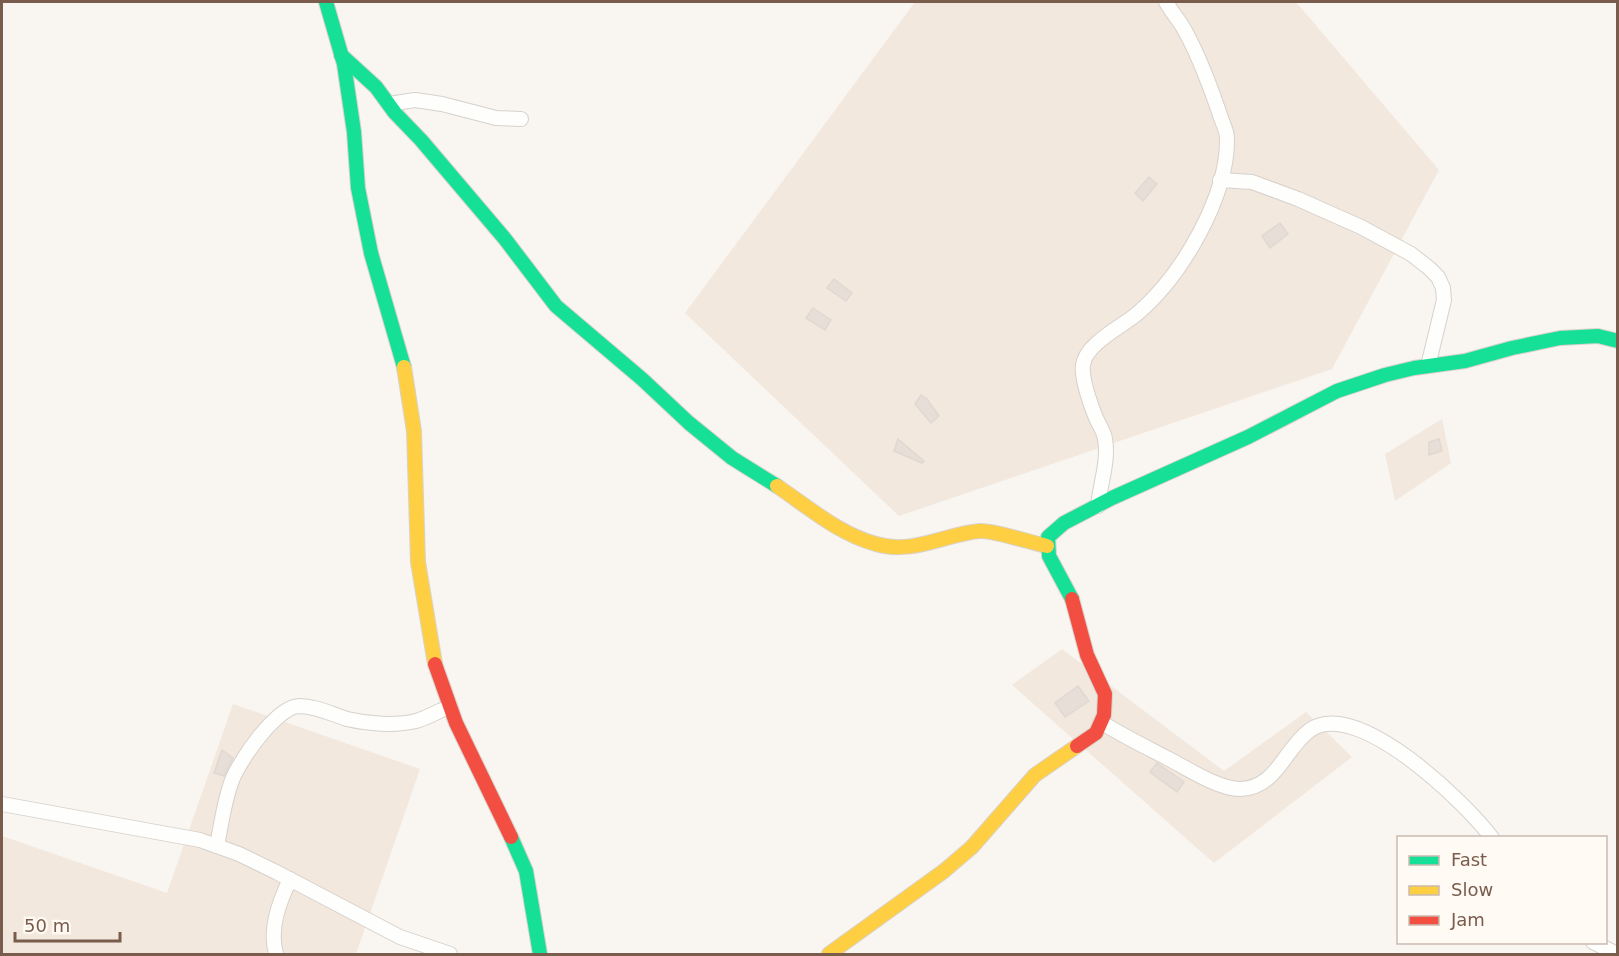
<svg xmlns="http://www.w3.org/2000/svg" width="1619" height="956" font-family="'DejaVu Sans',sans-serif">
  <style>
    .residential { fill: #f2e8de }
    .building { fill: #e6ded7; stroke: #e2d8d2; stroke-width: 1.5 }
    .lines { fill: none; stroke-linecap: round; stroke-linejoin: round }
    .street-casing { stroke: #d7d1cb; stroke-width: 16 }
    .fast-casing { stroke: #d9d2cb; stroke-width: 16 }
    .slow-casing { stroke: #d9d2cb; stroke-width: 16 }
    .jam-casing { stroke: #d9d2cb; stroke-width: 16 }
    .street { stroke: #fefefd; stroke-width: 14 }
    .fast { stroke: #16e098; stroke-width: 14 }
    .slow { stroke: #ffcf43; stroke-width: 14 }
    .jam { stroke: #f24e42; stroke-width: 14 }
  </style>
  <rect width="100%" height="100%" fill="#f9f5f0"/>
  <g class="residential">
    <path d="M915,2h381l143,168 -107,199 -433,147 -214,-203z"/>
    <path d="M1442,419l9,44 -56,38 -10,-47z"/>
    <path d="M1062,649l162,122 82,-59 46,45 -138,106 -202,-178z"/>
    <path d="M233,704l187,65 -64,185h-354v-118l165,57z"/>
  </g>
  <g class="building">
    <path d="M1149,177l8,7 -14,17 -8,-8z"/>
    <path d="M1280,223l8,11 -18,14 -8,-12z"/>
    <path d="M834,279l18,14 -6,8 -19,-13z"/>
    <path d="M813,308l18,12 -6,10 -19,-12z"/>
    <path d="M921,395l6,4 12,17 -8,7 -16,-19z"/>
    <path d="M898,439l26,22 -2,2 -28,-12z"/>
    <path d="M1439,439l3,12 -13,4v-13z"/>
    <path d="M1078,686l11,15 -24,16 -10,-14z"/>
    <path d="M222,750l11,8 -9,18 -10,-3z"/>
    <path d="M1157,763l27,19 -7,10 -27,-20z"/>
  </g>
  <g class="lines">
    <g class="street-casing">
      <g id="street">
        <path d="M389,104l26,-4 27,4 54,14 25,1"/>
        <path d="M1220,180l32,2 46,17 63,28 50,27 18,14 9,9 5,11 1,12 -16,66"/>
        <path d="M1098,506c2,-22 11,-45 7,-67 -1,-8 -6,-14 -9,-21 -5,-12 -15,-40 -13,-53 3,-22 40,-39 55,-52 44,-38 90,-116 89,-175 0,-8 -6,-18 -8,-26 -10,-29 -22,-62 -38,-88 -5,-7 -11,-15 -15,-22"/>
        <path d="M1101,722c22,14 45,25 68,37 19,10 50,30 71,30 37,-1 44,-40 70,-59 47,-33 156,73 182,108"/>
        <path d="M2,804l198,36 39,14 37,18 124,65 50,17"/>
        <path d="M217,846c4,-21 7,-43 14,-63 7,-21 45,-76 68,-77 17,0 32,8 48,13 21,5 48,7 69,2 11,-3 23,-10 34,-15"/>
        <path d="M1593,942l24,12"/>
        <path d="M276,954c-7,-26 3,-51 14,-75"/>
      </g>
    </g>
    <g class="fast-casing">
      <g id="fast">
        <path d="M326,2l18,62 10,68 4,56 13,65 33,114"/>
        <path d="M341,55l35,32 19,26 26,27 84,99 51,67 86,73 47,44 43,35 45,28"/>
        <path d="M1072,599l-23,-43 -1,-19 16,-14 48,-25 136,-61 89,-46 48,-16 29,-7 51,-7 47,-13 48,-10 38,-2 20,5"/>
        <path d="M511,837l15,34 14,83"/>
      </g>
    </g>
    <g class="slow-casing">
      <g id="slow">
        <path d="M404,367l10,64 4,131 17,102"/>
        <path d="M777,486c31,21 62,48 99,58 36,11 69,-10 104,-13 13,-1 52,12 67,15"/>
        <path d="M829,954l115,-83 28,-24 63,-72 42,-29"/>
      </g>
    </g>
    <g class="jam-casing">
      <g id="jam">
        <path d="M1072,599l15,56 18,39 -1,21 -8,18 -19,13"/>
        <path d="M435,664l21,59 55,114"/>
      </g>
    </g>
    <use href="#street" class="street"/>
    <use href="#fast" class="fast"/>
    <use href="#slow" class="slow"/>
    <use href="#jam" class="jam"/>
  </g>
  <rect width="1619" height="956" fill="none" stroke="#7a5c4d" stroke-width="6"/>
  <rect x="1397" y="836" width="210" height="108" fill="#fffaf3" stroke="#cabbb1" stroke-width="1.5"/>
  <rect x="1409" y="856" width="30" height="9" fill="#16e098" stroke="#cabbb1" stroke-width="1.5"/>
  <text x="1451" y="866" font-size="18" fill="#7a5c4d">Fast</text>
  <rect x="1409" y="886" width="30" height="9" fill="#ffcf43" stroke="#cabbb1" stroke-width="1.5"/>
  <text x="1451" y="896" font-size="18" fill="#7a5c4d">Slow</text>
  <rect x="1409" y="916" width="30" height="9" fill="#f24e42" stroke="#cabbb1" stroke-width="1.5"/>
  <text x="1451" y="926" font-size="18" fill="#7a5c4d">Jam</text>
  <path d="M15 932v9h105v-9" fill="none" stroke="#7a5c4d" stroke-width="3"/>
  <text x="24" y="932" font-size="18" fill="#7a5c4d" stroke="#fffaf3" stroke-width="4.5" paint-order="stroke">50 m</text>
</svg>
